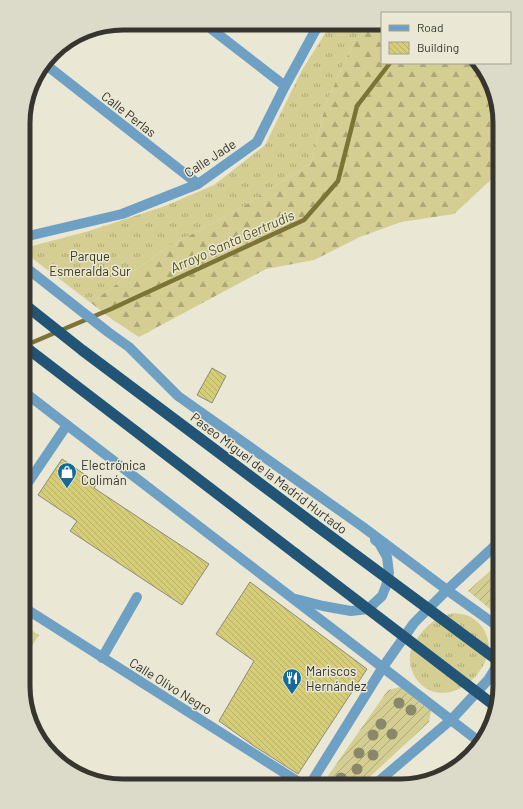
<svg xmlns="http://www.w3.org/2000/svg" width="523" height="809" font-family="Barlow,sans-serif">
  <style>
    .grass { fill: url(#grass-tufts) }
    .forest { fill: url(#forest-firs) }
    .garden { fill: url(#garden-furrows) }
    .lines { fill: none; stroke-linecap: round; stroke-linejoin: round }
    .stream { stroke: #7b7436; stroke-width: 4.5 }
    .building { fill: url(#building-back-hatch); stroke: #8c8b79 }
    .minor { stroke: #6ea0c4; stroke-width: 10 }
    .tertiary { stroke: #6ea0c4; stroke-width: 10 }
    .trunk { stroke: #225476; stroke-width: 11 }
    .trunk-bridge { stroke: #225476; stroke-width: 11 }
    .tree { fill: #8a876a }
    .labels { text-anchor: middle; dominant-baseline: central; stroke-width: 3; stroke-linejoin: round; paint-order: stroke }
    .street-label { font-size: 13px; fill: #36352e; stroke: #eae8d5 }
    .park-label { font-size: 13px; fill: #3b3813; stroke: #eae8d5 }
    .poi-label { font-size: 13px; fill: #36352e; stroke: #eae8d5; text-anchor: start }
    .water-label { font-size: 14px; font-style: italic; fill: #585110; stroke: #eae8d5 }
    .rim { fill: none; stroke: #36352e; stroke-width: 5 }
  </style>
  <defs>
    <pattern id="grass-tufts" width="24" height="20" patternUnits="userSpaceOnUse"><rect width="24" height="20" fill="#d4ce92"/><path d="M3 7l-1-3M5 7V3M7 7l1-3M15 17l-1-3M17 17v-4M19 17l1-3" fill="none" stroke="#ada878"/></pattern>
    <pattern id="forest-firs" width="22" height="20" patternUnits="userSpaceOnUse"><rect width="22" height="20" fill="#d4ce92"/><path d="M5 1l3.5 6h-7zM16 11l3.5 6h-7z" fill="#ada878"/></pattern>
    <pattern id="garden-furrows" width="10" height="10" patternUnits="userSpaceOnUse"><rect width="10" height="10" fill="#d4ce92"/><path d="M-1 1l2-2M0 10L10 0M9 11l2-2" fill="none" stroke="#ada878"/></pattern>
    <pattern id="building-back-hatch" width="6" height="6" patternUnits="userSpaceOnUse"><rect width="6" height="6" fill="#d5cd78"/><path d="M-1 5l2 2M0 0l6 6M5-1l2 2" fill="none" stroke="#b7b168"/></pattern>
  </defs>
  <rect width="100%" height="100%" fill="#eae8d5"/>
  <g class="grass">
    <path d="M331,24l42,1 -18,15 -29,63 -15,60 -78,50 -66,34 -76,56 -67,-51v-4l65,-17 76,-25 49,-21 51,-40 37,-75z"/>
    <path d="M454,613c4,1 9,1 12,2 17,6 27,25 21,42 -8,24 -36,45 -60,32 -6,-4 -11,-9 -14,-16 -2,-5 -4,-12 -3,-18 2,-15 19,-33 32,-39 4,-1 8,-2 12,-3z"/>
    <path d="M23,625l16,10 -16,25z"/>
  </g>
  <path class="forest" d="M373,25h9v38h94l16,21 8,39v39l-4,13 -42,39 -53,8 -41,15 -46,23 -48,9 -127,68 -26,-17 -22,-17 76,-56 66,-34 78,-50 15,-60 29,-63z"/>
  <g class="garden">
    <path d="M500,562v55l-32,-26z"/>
    <path d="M400,687l31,24 -2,11 -69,64h-39l67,-96z"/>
  </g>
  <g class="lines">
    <path class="stream" d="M24,346l87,-37 193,-89 34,-39 19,-75 33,-43"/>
  </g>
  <g class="building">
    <path d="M212,368l14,8 -14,27 -15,-8z"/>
    <path d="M62,459l35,24 -3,5 115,76 -27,41 -112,-74 7,-10 -39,-26z"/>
    <path d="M250,582l117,87 -69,105 -44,-28 -35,-25 35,-60 -38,-27z"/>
  </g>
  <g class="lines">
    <g class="minor">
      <path d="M205,24l80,62"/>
      <path d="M45,64l153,120"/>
      <path d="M24,237l98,-23 76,-30 59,-42 28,-56 30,-55 6,-7"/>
      <path d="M23,490l44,-65"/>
      <path d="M23,607l282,179"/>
      <path d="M102,658l35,-61"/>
    </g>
    <g class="tertiary">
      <path d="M24,266l84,66 21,15 49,49 185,131 84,63 53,38"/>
      <path d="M23,391l44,34 414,318"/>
      <path d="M296,599l27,7 28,5 17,-2 14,-13 4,-10 3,-13 -2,-16 -8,-14 -4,-3"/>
      <path d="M309,786l74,-119 31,-44 33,-33 53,-49"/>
      <path d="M373,786l79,-67 36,-39 12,-19"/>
    </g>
    <g class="trunk">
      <path d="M24,304l58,46 232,174"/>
      <path d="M23,345l273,209"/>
    </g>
    <g class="trunk-bridge">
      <path d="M314,524l186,138"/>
      <path d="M296,554l199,152"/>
    </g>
  </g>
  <g class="tree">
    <circle cx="399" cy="703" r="5.5"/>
    <circle cx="411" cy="710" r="5.5"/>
    <circle cx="381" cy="724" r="5.5"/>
    <circle cx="392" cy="734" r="5.5"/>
    <circle cx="373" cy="735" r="5.5"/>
    <circle cx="359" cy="753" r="5.5"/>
    <circle cx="373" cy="755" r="5.5"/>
    <circle cx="357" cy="769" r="5.5"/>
    <circle cx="341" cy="778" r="5.5"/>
  </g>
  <defs>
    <g id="shop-pin" transform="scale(1)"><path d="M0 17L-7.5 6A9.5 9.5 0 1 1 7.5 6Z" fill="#156a9b" stroke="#eae8d5"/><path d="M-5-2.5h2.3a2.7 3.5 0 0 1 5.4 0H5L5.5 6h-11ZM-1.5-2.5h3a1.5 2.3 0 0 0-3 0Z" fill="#fff"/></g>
    <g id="restaurant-pin" transform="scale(1)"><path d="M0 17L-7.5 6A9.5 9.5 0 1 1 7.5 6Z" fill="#156a9b" stroke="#eae8d5"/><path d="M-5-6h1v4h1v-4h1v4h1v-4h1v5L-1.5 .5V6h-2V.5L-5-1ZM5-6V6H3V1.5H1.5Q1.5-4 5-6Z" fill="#fff"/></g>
  </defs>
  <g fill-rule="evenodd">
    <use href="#shop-pin" x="67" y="472"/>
    <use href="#restaurant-pin" x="292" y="678"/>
  </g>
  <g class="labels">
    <g class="street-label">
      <text transform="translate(129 114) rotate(38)">Calle Perlas</text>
      <text transform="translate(210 158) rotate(-33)">Calle Jade</text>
      <text transform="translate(269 473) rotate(37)">Paseo Miguel de la Madrid Hurtado</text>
      <text transform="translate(171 686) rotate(32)">Calle Olivo Negro</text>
    </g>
    <g class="park-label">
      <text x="90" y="256">Parque<tspan x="90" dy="15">Esmeralda Sur</tspan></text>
    </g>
    <g class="poi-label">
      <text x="81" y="465">Electrónica<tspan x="81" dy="15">Colimán</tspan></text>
      <text x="306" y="671">Mariscos<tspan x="306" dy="15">Hernández</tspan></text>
    </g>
    <g class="water-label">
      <text transform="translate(232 241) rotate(-24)">Arroyo Santa Gertrudis</text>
    </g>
  </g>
  <path d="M0 0H523V809H0ZM123 30H400A93 93 0 0 1 493 123V686A93 93 0 0 1 400 779H123A93 93 0 0 1 30 686V123A93 93 0 0 1 123 30Z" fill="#dcdac8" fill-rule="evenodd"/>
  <path class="rim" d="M123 30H400A93 93 0 0 1 493 123V686A93 93 0 0 1 400 779H123A93 93 0 0 1 30 686V123A93 93 0 0 1 123 30Z"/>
  <rect x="381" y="12" width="130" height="52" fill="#eae8d5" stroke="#a2a092"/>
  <rect x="389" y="25" width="20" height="6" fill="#6ea0c4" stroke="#a2a092"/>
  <text x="417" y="32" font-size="12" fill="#36352e">Road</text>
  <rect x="389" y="42" width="20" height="12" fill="url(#building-back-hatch)" stroke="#a2a092"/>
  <text x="417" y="52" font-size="12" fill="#36352e">Building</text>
</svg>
